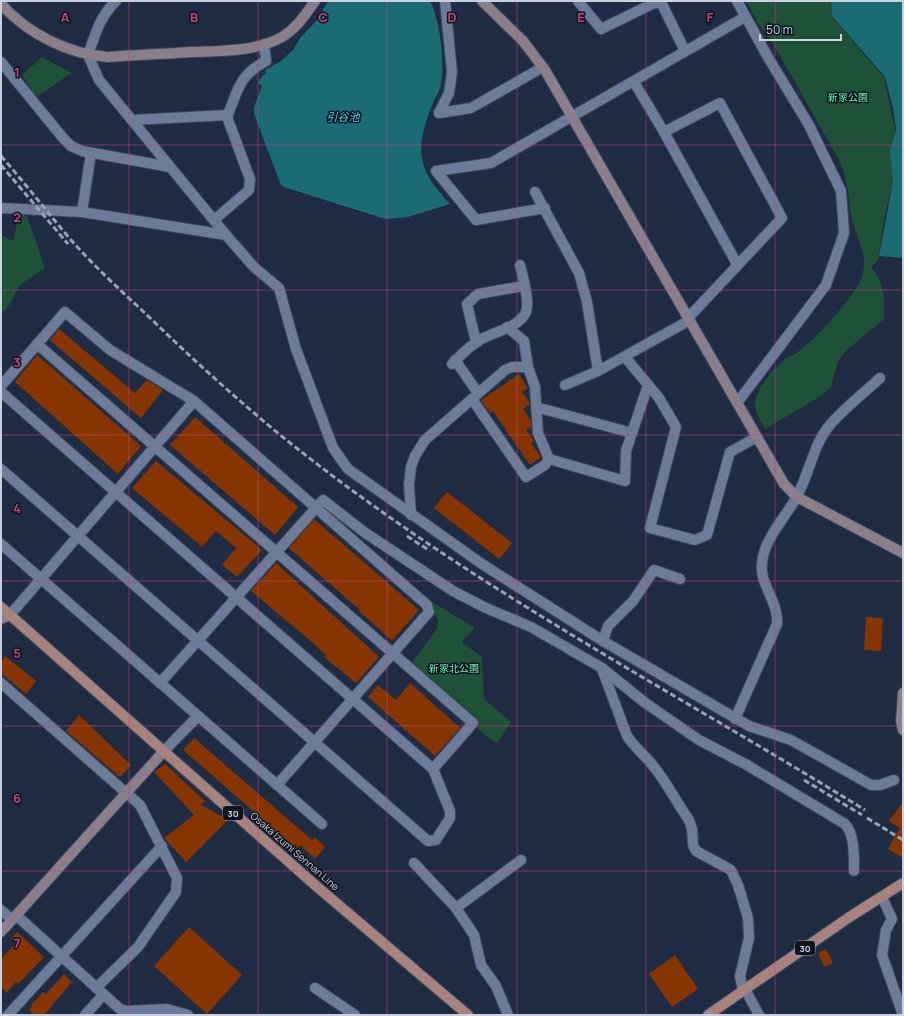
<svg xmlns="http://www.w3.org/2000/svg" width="904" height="1016" font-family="Manrope,'Noto Sans JP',sans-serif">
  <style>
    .green { fill: #1f5038 }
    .water { fill: #1a6b73 }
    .building { fill: #873500 }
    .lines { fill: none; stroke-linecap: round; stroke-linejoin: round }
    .street-casing { stroke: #3f485d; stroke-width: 12 }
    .secondary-casing { stroke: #3f485d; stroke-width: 12 }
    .primary-casing { stroke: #3f485d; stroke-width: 12 }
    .street { stroke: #6c7b98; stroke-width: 10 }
    .secondary { stroke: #8a7e8b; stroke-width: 10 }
    .primary { stroke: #a7827f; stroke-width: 10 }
    .rail { stroke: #98a1b4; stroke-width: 3; stroke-dasharray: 6 3; stroke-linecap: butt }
    .grid { fill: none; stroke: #c4467c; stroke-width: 1; stroke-opacity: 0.55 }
    .labels { text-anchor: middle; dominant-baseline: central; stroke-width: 3; stroke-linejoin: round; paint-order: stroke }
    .shield { fill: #0f141f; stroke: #9198a7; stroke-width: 1 }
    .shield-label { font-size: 9px; font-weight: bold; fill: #c9d1e1 }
    .park-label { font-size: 10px; fill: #70fab6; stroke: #0f141f }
    .street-label { font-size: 10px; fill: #c9d1e1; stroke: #0f141f }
    .water-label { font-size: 11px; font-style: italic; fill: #46dbeb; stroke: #0f141f }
    .grid-label { font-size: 13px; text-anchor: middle; font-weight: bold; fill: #c4467c; stroke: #0f141f; stroke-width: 3; stroke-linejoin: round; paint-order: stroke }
  </style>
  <rect width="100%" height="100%" fill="#1f2c44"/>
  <g class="green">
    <path d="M746,1h84l2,16 52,60 11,52 -5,21 2,7 1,27 -8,30 -7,46 -7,7c14,18 14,30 13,52l-38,32 -8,10 -7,26 -10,9 -56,33c-4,-8 -12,-19 -10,-28 3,-15 19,-32 30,-42 3,-3 7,-3 10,-5 17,-11 61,-58 67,-78 7,-23 -7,-39 -11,-61 -3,-19 -3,-34 -11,-53l-67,-119 -14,-18z"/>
    <path d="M42,57l30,16 -36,24 -14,-22z"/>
    <path d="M19,214l8,2 18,52 -25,17 -12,22 -7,6v-78l12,6z"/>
    <path d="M424,597l51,31 -13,14 20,15 2,42 27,23 -14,22 -19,-15 2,-4 -69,-61 26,-35 1,-9z"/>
  </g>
  <g class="water">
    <path d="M328,1h102c10,18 16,67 10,87 -2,6 -6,11 -8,17 -17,45 -16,63 18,99l-42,13 -23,2 -101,-32 -4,-4 -26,-69v-7l8,-21 -4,-3 5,-8 3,-1 -1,-4 16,-9 12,-11 8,-13 17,-18z"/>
    <path d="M831,1h72v257l-24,-2 14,-74 -3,-32 6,-21 -3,-21 -8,-31 -53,-61z"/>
  </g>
  <g class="building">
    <path d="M59,329l76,64 12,-13 16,10 -22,28 -91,-78z"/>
    <path d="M37,355l104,91 -23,28 -103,-92z"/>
    <path d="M519,374l9,14 -6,4 7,10 1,2 -7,5 8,12v6l-5,3 8,11 -3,2 10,14 -11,8 -37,-54 -3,2 -9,-13z"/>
    <path d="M195,417l103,90 -23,28 -105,-90z"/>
    <path d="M156,461l106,89 -25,27 -15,-12 14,-17 -20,-17 -14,16 -70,-59z"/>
    <path d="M447,492l65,51 -13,16 -65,-51z"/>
    <path d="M314,519l105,91 -27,31 -33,-30 1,-1 -71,-62z"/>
    <path d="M276,563l103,94 -23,26 -32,-26 2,-2 -19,-17 -56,-47z"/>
    <path d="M866,617l17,1 -2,33 -17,-1z"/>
    <path d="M5,656l31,25 -10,13 -25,-21v-11z"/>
    <path d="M410,683l50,45 -25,28 -67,-59 10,-12 18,15z"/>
    <path d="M79,715l52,50 -11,12 -54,-46z"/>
    <path d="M194,738l118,102 3,-3 10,10 -10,12 -15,-14 -3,4 -114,-99z"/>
    <path d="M165,764l40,37 -4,4 27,15 -42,42 -22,-24 30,-23 -40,-43z"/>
    <path d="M903,802v56l-15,-9 12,-21 -11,-7z"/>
    <path d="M189,927l53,48 -35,39 -53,-48z"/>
    <path d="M17,932l27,25 -26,27 -2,-2 -9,11 -6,-6v-28l15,-16 -5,-4z"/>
    <path d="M826,949l7,14 -9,4 -6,-14z"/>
    <path d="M675,955l23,34 -26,18 -23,-33z"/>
    <path d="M64,974l8,8 -28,33h-9l-6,-5 3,-4 -1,-1 12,-13 3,2z"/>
  </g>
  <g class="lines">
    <g class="street-casing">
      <g id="street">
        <path d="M116,1c-16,15 -21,34 -28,54l11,25 127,155 28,32 25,21 17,61 37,99 15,21 134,95 121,77 146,85 42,14 80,45h9l14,-5"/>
        <path d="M578,1l23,28 51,-25 9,-2 24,49"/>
        <path d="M737,1l32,58 40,66 32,66 3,42 -18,52 -89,118"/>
        <path d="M1,62l62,76 8,8 11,5 88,16"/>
        <path d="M634,82l30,50 56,-29 62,115 -94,100"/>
        <path d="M439,113l32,-5 72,-41"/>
        <path d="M439,113l10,-20 3,-21 -7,-71"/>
        <path d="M132,120l96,-5"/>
        <path d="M664,132l73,132"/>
        <path d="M535,192l44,81 8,29 11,69"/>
        <path d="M1,208l81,4 144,23"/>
        <path d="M545,208l-69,12 -40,-49 55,-8 254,-146"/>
        <path d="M82,212l9,-59"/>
        <path d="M214,220l35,-30 1,-11 -23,-62c11,-27 12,-42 39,-56l-2,-17"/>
        <path d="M507,327l17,14 4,26 7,20 3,46 11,26 76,22 1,-30 22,-66"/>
        <path d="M476,342l-9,-38 11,-10 46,-8"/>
        <path d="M37,344l436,379 -40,46"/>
        <path d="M625,357l34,41 17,29 -26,101 45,12 12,-5 23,-83 27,-15"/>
        <path d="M455,360l23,33"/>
        <path d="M452,364c9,-9 16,-17 28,-24 13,-8 37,-12 45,-26 6,-10 -2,-37 -5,-49"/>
        <path d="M565,385l33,-14 92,-51"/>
        <path d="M1,386l64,-74 45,38 84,51 233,204 2,7 -152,173"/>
        <path d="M1,392l432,377 17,42v7l-14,22 -8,1 -427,-372"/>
        <path d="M472,399l54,78 19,-12 4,-6"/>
        <path d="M536,407l96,26"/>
        <path d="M411,515l-2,-31 2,-17 4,-11 10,-16 80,-70 7,-3h16"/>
        <path d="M1,544l321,280"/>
        <path d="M10,615l184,-214"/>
        <path d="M603,641l5,-15 25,-25 21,-31 26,9"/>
        <path d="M602,669l25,67c8,12 19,20 27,31 13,16 23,36 35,53l3,9 1,16 3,6 35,19 7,15 10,33 1,20 -9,38 3,15"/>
        <path d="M1,683l139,122 37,73 -1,14 -38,55 -42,41"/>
        <path d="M160,683l163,-183 41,32 89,59 33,17 45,19 71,41 42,34 55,38 48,25 98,59c10,11 9,32 9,47"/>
        <path d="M735,719l42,-95c2,-22 -18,-40 -15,-61 2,-24 23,-45 34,-65 13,-22 16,-51 33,-72 14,-17 34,-32 51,-48"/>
        <path d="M163,752l35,-36"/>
        <path d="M414,863l42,45 18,27 7,30 15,21 12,29"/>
        <path d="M882,897l10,22 -6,11 -4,25 21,60"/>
        <path d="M456,908l65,-48"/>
        <path d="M1,910l11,10"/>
        <path d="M16,915l104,94 6,2 41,-2 21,6"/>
        <path d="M315,988l40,27"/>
        <path d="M745,989l14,26"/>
        <path d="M8,1015l154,-169"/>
        <path d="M85,1015l18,-20"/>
      </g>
    </g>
    <g class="secondary-casing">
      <g id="secondary">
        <path d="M482,1l41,40 22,29 239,414 13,13 106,56"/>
        <path d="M1,4c27,30 67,50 107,53 28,-2 56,-3 83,-5 30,-1 64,0 91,-15 15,-9 23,-22 33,-36"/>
        <path d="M1,619l9,-4"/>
        <path d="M903,693l-2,28 2,9"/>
        <path d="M1,932l162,-180"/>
      </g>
    </g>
    <g class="primary-casing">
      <g id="primary">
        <path d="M1,607l314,278 153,130"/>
        <path d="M708,1015l140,-97 55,-35"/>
      </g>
    </g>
    <use href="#street" class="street"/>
    <use href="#secondary" class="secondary"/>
    <use href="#primary" class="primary"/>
    <g class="rail">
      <path d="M1,156c24,27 46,56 70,84 23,26 49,50 74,73 43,42 88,83 134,121 181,147 389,254 586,376"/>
      <path d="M1,165l67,79"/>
      <path d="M407,536l23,15"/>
      <path d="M804,780l58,35"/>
      <path d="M867,818l36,22"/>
    </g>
  </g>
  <path class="grid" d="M129,1v1014M258,1v1014M387,1v1014M517,1v1014M646,1v1014M775,1v1014M1,145h902M1,290h902M1,435h902M1,581h902M1,726h902M1,871h902"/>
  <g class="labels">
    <g class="shield">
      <rect x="223" y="806" width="20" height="14" rx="3"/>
      <rect x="795" y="941" width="20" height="14" rx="3"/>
    </g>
    <g class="shield-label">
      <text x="233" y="813">30</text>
      <text x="805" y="948">30</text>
    </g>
    <g class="park-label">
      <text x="848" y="97">新家公園</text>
      <text x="454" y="668">新家北公園</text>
    </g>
    <g class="street-label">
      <text transform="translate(295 851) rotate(41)">Osaka Izumi Sennan Line</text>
    </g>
    <g class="water-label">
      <text x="343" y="116">引谷池</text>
    </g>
  </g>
  <g class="grid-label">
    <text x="65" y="22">A</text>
    <text x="194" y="22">B</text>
    <text x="323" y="22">C</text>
    <text x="452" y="22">D</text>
    <text x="581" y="22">E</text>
    <text x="710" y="22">F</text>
    <text x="17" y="77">1</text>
    <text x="17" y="222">2</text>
    <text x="17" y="367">3</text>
    <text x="17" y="513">4</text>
    <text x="17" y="658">5</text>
    <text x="17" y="803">6</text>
    <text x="17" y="948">7</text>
  </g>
  <rect width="904" height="1016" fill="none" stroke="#c9d1e1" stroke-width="4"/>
  <path d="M760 34v6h81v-6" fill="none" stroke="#c9d1e1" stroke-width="2"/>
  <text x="766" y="34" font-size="12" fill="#c9d1e1" stroke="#0f141f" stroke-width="3" paint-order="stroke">50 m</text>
</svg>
